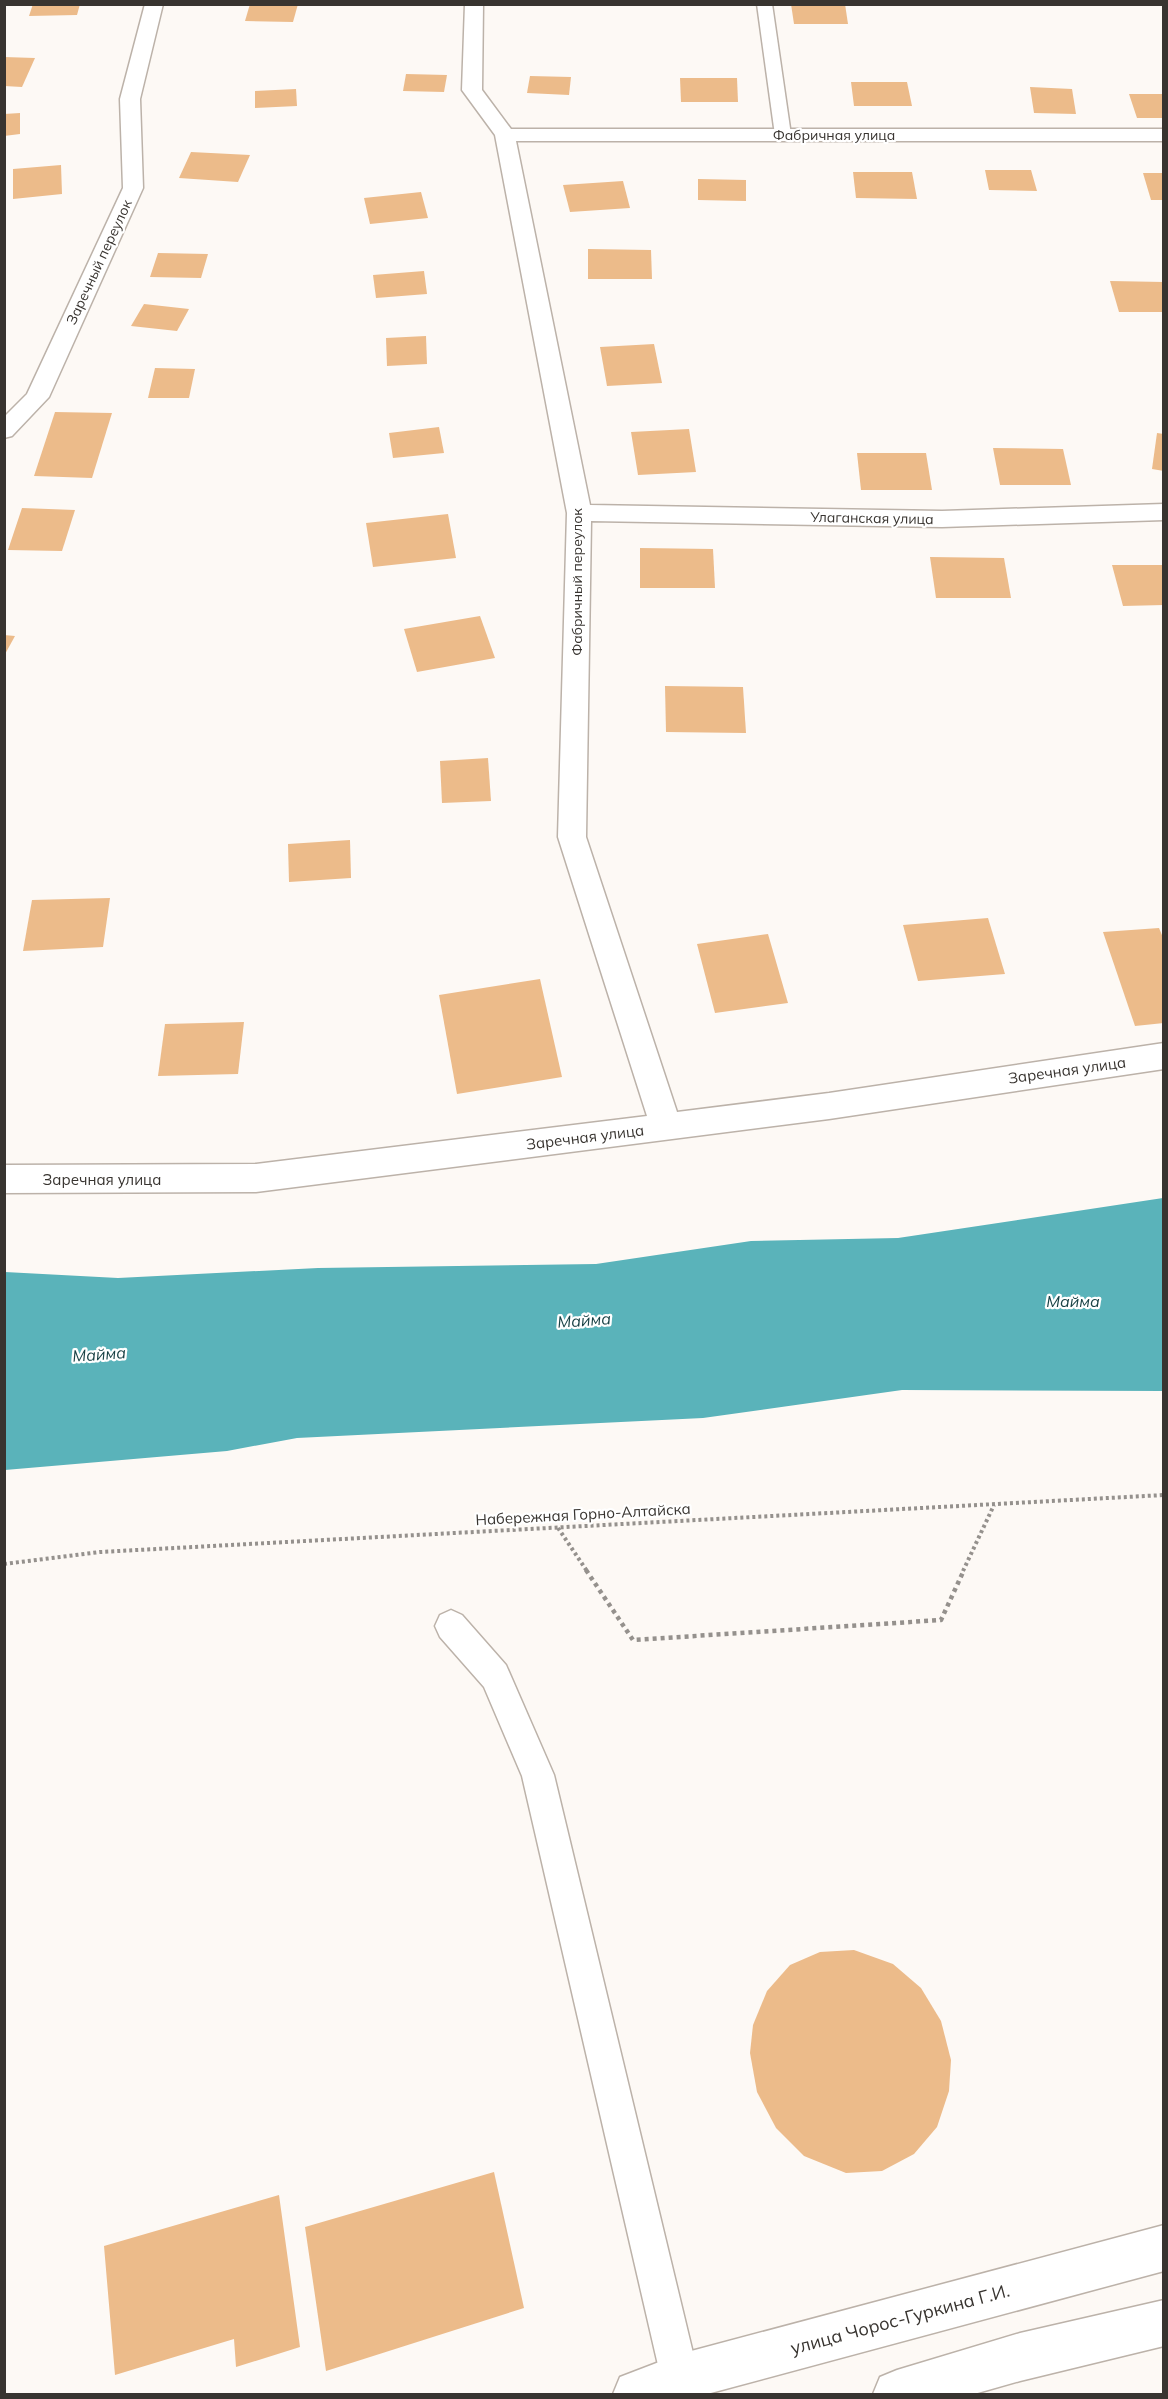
<svg xmlns="http://www.w3.org/2000/svg" width="1168" height="2399" font-family="Mulish,sans-serif">
  <style>
    .water { fill: #5ab3ba }
    .building { fill: #ecbb8a }
    .lines { fill: none; stroke-linecap: round; stroke-linejoin: round }
    .lane-casing { stroke: #bcb2a9; stroke-width: 3 }
    .street-casing { stroke: #bcb2a9; stroke-width: 3 }
    .primary-casing { stroke: #bcb2a9; stroke-width: 3 }
    .path-far1 { stroke: #95918d; stroke-width: 4; stroke-dasharray: 3 3; stroke-linecap: butt }
    .path { stroke: #95918d; stroke-width: 4.5; stroke-dasharray: 4 4; stroke-linecap: butt }
    .lane { fill: #fff; fill-rule: evenodd }
    .street { fill: #fff; fill-rule: evenodd }
    .primary { fill: #fff; fill-rule: evenodd }
    .labels { text-anchor: middle; dominant-baseline: central; stroke-width: 4.5; stroke-linejoin: round; paint-order: stroke }
    .far-street-label { font-size: 14px; fill: #383430; stroke: #fff }
    .street-label { font-size: 15px; fill: #383430; stroke: #fff }
    .water-label { font-size: 16px; font-style: italic; fill: #194246; stroke: #fff }
    .near-street-label { font-size: 18px; fill: #383430; stroke: #fff }
  </style>
  <rect width="100%" height="100%" fill="#fdf9f5"/>
  <path class="water" d="M1163,1198v193l-261,-1 -199,28 -406,20 -70,13 -222,19v-198l113,6 200,-10 278,-4 155,-23 147,-3z"/>
  <g class="building">
    <path d="M33,4h47l-3,11 -48,1z"/>
    <path d="M250,4h48l-5,18 -48,-1z"/>
    <path d="M791,4h54l3,20h-54z"/>
    <path d="M4,57l31,1 -13,29 -18,-1z"/>
    <path d="M406,74l41,1 -3,17 -41,-1z"/>
    <path d="M530,76l41,1 -2,18 -42,-2z"/>
    <path d="M680,78h57l1,24h-57z"/>
    <path d="M851,82h56l5,24h-58z"/>
    <path d="M1030,87l42,2 4,25 -42,-1z"/>
    <path d="M296,89l1,17 -42,2v-17z"/>
    <path d="M1129,94h35v24h-27z"/>
    <path d="M20,113v21l-16,2v-22z"/>
    <path d="M191,152l59,3 -12,27 -59,-4z"/>
    <path d="M61,165l1,29 -49,5v-30z"/>
    <path d="M985,170h46l6,21 -48,-1z"/>
    <path d="M853,172h59l5,27 -61,-1z"/>
    <path d="M1143,173h21v27h-13z"/>
    <path d="M698,179l48,1v21l-48,-1z"/>
    <path d="M623,181l7,27 -60,4 -7,-27z"/>
    <path d="M421,192l7,26 -58,6 -6,-26z"/>
    <path d="M588,249l63,1 1,29h-64z"/>
    <path d="M158,253l50,1 -7,24 -51,-1z"/>
    <path d="M424,271l3,23 -51,4 -3,-23z"/>
    <path d="M1110,281l54,1v30h-45z"/>
    <path d="M144,304l45,5 -12,22 -46,-5z"/>
    <path d="M426,336l1,28 -40,2 -1,-28z"/>
    <path d="M654,344l8,39 -55,3 -7,-39z"/>
    <path d="M155,368l40,1 -6,29h-41z"/>
    <path d="M55,412l57,1 -20,65 -58,-2z"/>
    <path d="M439,427l5,26 -51,5 -4,-25z"/>
    <path d="M689,429l7,43 -58,3 -7,-43z"/>
    <path d="M1157,433l7,1v37l-12,-2z"/>
    <path d="M993,448l70,1 8,36h-71z"/>
    <path d="M857,453h69l6,37h-71z"/>
    <path d="M22,508l53,2 -13,41 -54,-1z"/>
    <path d="M448,514l8,44 -83,9 -7,-44z"/>
    <path d="M640,548l73,1 2,39h-75z"/>
    <path d="M930,557l74,1 7,40h-75z"/>
    <path d="M1112,565h52v40l-41,1z"/>
    <path d="M480,616l15,42 -78,14 -13,-43z"/>
    <path d="M4,635l11,1 -11,20z"/>
    <path d="M665,686l78,1 3,46 -80,-1z"/>
    <path d="M488,758l3,43 -49,2 -2,-42z"/>
    <path d="M350,840l1,38 -62,4 -1,-38z"/>
    <path d="M110,898l-7,49 -80,4 9,-51z"/>
    <path d="M988,918l17,56 -87,7 -15,-56z"/>
    <path d="M1159,928l5,12v83l-29,3 -32,-94z"/>
    <path d="M768,934l20,69 -73,10 -18,-69z"/>
    <path d="M540,979l22,98 -105,17 -18,-99z"/>
    <path d="M244,1022l-6,52 -80,2 7,-52z"/>
    <path d="M854,1950l39,14 28,24 20,33 10,39 -2,31 -12,36 -23,27 -32,17 -36,2 -42,-17 -28,-28 -19,-36 -7,-39 3,-28 14,-34 23,-26 30,-13z"/>
    <path d="M494,2172l30,136 -198,63 -21,-144z"/>
    <path d="M279,2195l21,152 -64,20 -2,-28 -119,36 -11,-129z"/>
  </g>
  <g class="lines">
    <g class="lane-casing">
      <g id="lane">
        <path d="M757,4h15l19,131 -8,5 -8,-5z"/>
        <path d="M451,1610l11,5 44,50 48,110 145,603 -5,14 -7,2 -21,-2 -5,-14 -139,-602 -38,-89 -44,-50 -5,-11 5,-11z"/>
      </g>
    </g>
    <g class="street-casing">
      <g id="street">
        <path d="M145,4h18l-23,95 3,89 -94,209 -37,39 -8,2v-21l23,-23 96,-206 -3,-89z"/>
        <path d="M465,4h18l-1,86 29,39h653v12h-648l74,364 352,6 222,-7v16l-222,7 -351,-6 -5,316 91,275 152,-19 335,-50v26l-335,50 -573,73 -252,1v-28l252,-1 391,-48 -89,-279 9,-324 -72,-378 -33,-45z"/>
      </g>
    </g>
    <g class="primary-casing">
      <g id="primary">
        <path d="M1164,2225v46l-457,123h-94l7,-17 60,-23z"/>
        <path d="M1164,2300v46l-144,35 -46,13h-101l7,-17 17,-7 123,-37z"/>
      </g>
    </g>
    <g class="path-far1">
      <path d="M558,1528l29,43"/>
      <path d="M4,1564l96,-12 1064,-57"/>
      <path d="M963,1571l31,-66"/>
    </g>
    <path class="path" d="M586,1570l47,70 308,-20 23,-50"/>
    <use href="#lane" class="lane"/>
    <use href="#street" class="street"/>
    <use href="#primary" class="primary"/>
  </g>
  <g class="labels">
    <g class="far-street-label">
      <text x="834" y="135">Фабричная улица</text>
      <text transform="translate(99 262) rotate(-65)">Заречный переулок</text>
      <text transform="translate(872 518) rotate(1)">Улаганская улица</text>
      <text transform="translate(577 582) rotate(-90)">Фабричный переулок</text>
    </g>
    <g class="street-label">
      <text transform="translate(1067 1070) rotate(-8)">Заречная улица</text>
      <text transform="translate(585 1137) rotate(-7)">Заречная улица</text>
      <text x="102" y="1179">Заречная улица</text>
      <text transform="translate(583 1514) rotate(-3)">Набережная Горно-Алтайска</text>
    </g>
    <g class="water-label">
      <text x="1073" y="1301">Майма</text>
      <text transform="translate(584 1320) rotate(-4)">Майма</text>
      <text transform="translate(99 1354) rotate(-4)">Майма</text>
    </g>
    <g class="near-street-label">
      <text transform="translate(900 2319) rotate(-15)">улица Чорос-Гуркина Г.И.</text>
    </g>
  </g>
  <rect width="1168" height="2399" fill="none" stroke="#383430" stroke-width="12"/>
</svg>
